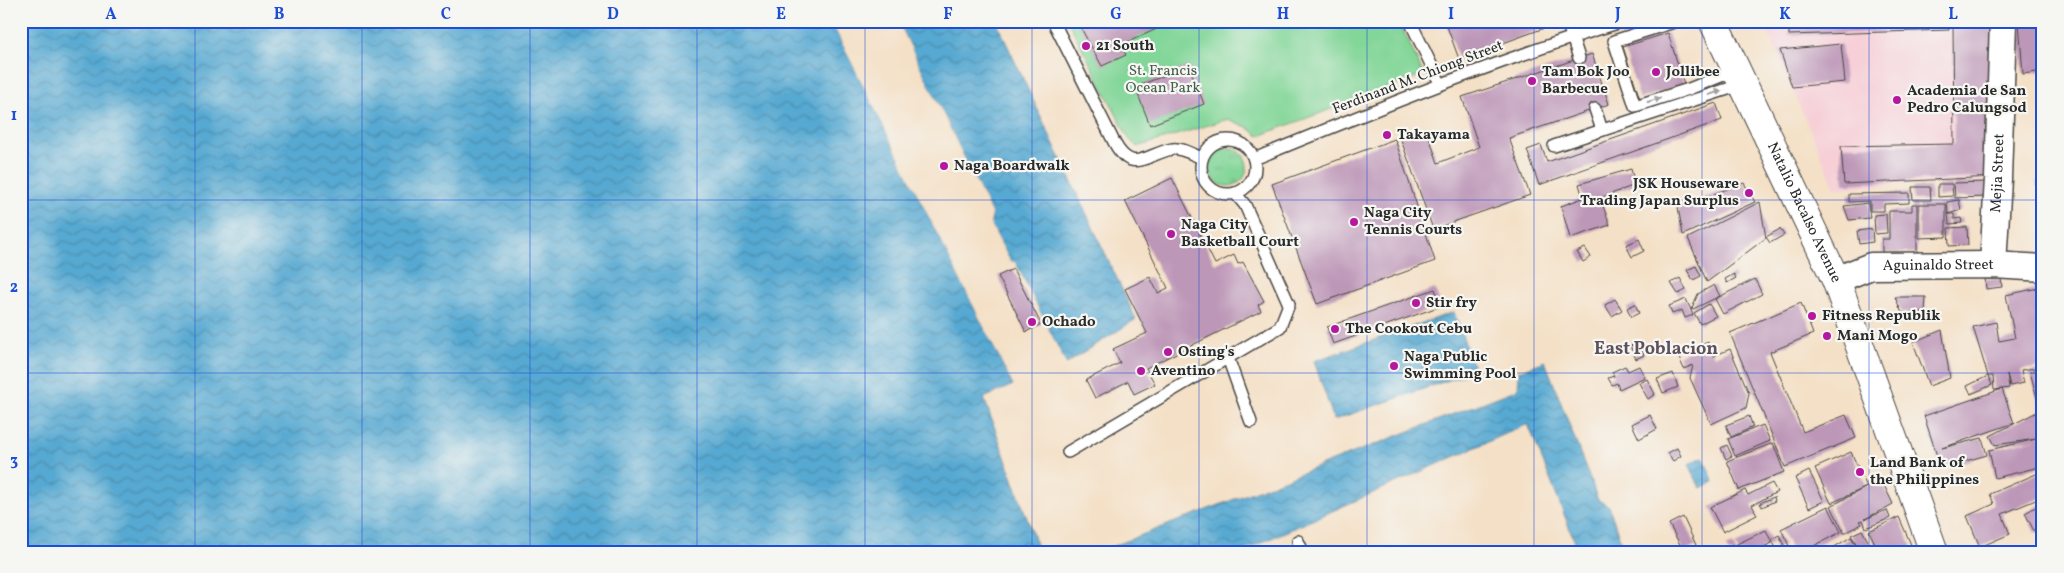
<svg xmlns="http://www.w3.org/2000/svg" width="2064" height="573" font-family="Vollkorn,serif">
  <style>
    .built { fill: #f6cfd7 }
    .grass { fill: url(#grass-tufts); stroke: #568062 }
    .park { fill: #82d698; stroke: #568062 }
    .water { fill: url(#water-waves); stroke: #416a7e }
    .pier { fill: #f4e0c6 }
    .building { fill: #bd97b8 }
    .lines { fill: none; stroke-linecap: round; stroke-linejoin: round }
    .service-casing { stroke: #494642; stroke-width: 14 }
    .tertiary-casing { stroke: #494642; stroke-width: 29 }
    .trunk-casing { stroke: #494642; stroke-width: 30 }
    .service { stroke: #fff; stroke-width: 11 }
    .tertiary { stroke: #fff; stroke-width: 26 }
    .trunk { stroke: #fff; stroke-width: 28 }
    .oneway { fill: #a0a0a0 }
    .grid { fill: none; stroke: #1d4ed8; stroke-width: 1; stroke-opacity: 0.55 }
    .poi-dot { fill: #b5179e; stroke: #f6f6f2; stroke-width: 2 }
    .labels { text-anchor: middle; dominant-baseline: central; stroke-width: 4.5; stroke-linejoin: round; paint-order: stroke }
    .poi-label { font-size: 15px; font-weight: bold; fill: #2b2b2b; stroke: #f6f6f2; text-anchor: start }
    .park-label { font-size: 15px; fill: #455e4c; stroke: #f6f6f2 }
    .street-label { font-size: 15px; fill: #2b2b2b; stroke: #f6f6f2 }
    .quarter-label { font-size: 18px; font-weight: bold; fill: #5e515c; stroke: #f6f6f2 }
    .neatline { fill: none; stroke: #1d4ed8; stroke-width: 2 }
    .grid-label { font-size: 16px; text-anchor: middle; font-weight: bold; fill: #1d4ed8 }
  </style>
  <defs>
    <pattern id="grass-tufts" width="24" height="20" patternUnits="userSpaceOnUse" patternTransform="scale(1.25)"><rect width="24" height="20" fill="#82d698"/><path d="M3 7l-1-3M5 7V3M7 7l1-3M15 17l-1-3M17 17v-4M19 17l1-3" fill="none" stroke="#70b883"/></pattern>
    <pattern id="water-waves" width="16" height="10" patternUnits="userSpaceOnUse" patternTransform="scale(1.25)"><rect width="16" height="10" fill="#57a9d2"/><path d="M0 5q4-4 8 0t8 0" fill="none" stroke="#488aab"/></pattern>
  </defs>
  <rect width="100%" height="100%" fill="#f6f6f2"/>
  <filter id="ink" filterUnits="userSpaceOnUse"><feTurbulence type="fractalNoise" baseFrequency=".02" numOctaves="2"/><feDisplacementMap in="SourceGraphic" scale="10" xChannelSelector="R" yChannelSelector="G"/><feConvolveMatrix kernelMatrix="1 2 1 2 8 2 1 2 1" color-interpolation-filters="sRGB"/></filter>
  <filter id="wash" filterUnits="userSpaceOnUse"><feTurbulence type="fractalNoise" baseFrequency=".0096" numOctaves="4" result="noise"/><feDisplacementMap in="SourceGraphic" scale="20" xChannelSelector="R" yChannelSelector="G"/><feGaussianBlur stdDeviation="1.12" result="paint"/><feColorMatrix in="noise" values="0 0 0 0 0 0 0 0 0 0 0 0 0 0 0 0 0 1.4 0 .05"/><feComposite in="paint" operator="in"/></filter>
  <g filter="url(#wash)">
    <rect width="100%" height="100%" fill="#f4e0c6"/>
    <path class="built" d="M1763,21h234v158l-162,9z"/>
    <circle class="grass" cx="1228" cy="167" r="19"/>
    <path class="park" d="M1068,21h331l23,50 -5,6 -158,59 -12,-9 -19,-8 -91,28 -8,-8z"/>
    <g class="water">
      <path d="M21,21h810l182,364 -29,13 55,154h-1018z"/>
      <path d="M898,21h98l140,298 -70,45 -51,-102 -5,-1 -20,-38 2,-8z"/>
      <path d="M1454,312l21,59 -141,49 -20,-59z"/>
      <path d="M1545,361l53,139 11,6 15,46h-45l-51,-128 -288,128h-142l420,-163 1,-18z"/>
      <path d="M1703,457l11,25 -14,6 -11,-24z"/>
    </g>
    <g class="pier">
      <path d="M831,21h3l181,363 -2,1z"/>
      <path d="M895,21h3l94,194 -2,8 20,38 5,1 51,102 -2,1 -51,-101 -5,-2 -20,-38 1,-9z"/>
    </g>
    <g id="blocks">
      <g class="building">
        <path d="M1077,21h25l2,5 8,-5h44l3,7 -38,17 5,10 -24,11z"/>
        <path d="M1445,21h104l1,5 -91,33z"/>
        <path d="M1789,21h160v9l-160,5z"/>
        <path d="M1953,21h39l3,156 -151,7 -3,-38 113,-2z"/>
        <path d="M2043,21v50l-20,3 -4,-52z"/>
        <path d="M1668,33l16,51 -44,15 -17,-52z"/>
        <path d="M1841,44l4,38 -53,5 -12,-37z"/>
        <path d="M1592,54l17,50 -100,34 21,57 -97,34 -33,-92 26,-9 12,35 41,-16 -17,-50z"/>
        <path d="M1189,66l15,38 -54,21 -15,-38z"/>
        <path d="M1716,103l6,17 -183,65 -12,-35 14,-5 6,17z"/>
        <path d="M1395,139l40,122 -118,43 -45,-120z"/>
        <path d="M1631,169l4,16 -35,13 10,27 -40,13 -9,-32 22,-8 -4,-14z"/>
        <path d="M2043,174v10l-8,-1z"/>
        <path d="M1172,178l43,86 19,-9 4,9 5,-2 21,39 -6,4 3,6 -115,57 9,16 -21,10 -6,-13 -33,17 -9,-18 34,-17 -7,-14 34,-16 -22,-44 25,-12 8,16 10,-5 -43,-87z"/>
        <path d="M1986,182l1,15 -32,1 -1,-15z"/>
        <path d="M1744,183l11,19 -72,33 -5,-28z"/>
        <path d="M1938,184h14l1,12 -15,1z"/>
        <path d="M1912,187h18l1,13h-18z"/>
        <path d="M1909,193v10l-25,1v7h-14v-10l-21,1v-8z"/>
        <path d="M1959,200l2,10 -13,4h6v5l7,-1 1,5 -13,1 -1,-10 -1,-12z"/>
        <path d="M1760,202l6,36 -59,44 -19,-44z"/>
        <path d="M1868,203l2,15 -21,2 -5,-14z"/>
        <path d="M1912,204h5v49h-35v-14h7v-28h23z"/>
        <path d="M1919,204h27v33l-27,1z"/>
        <path d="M1886,214l1,19 -12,1 -1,-19z"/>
        <path d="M1967,227l1,18 -19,1 -1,-18z"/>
        <path d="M1780,229l4,6 -14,8 -4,-6z"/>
        <path d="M1872,229l1,13 -14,2 -2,-13z"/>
        <path d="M1639,239l5,12 -12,6 -6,-12z"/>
        <path d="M1585,248l6,9 -8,5 -6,-10z"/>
        <path d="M1696,266l5,10 -8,4 -6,-10z"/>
        <path d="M1013,269l28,55 -15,8 -28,-56z"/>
        <path d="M1734,274l2,4 -9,5 -2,-4z"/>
        <path d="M1680,278l6,12 -8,4 -7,-11z"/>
        <path d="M1755,279l7,15 -39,20 -8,-15z"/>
        <path d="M1985,279h16l1,8 -16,2z"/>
        <path d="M1714,285l6,11 -29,14 2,5 -8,3 -3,-8 -10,4 -3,-8 17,-7 5,11 7,-16z"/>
        <path d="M2043,287v80l-22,3 3,13 -14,3 -3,-12 2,14 -7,1 12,34 -72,25 40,-10 5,17 -46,13 -17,-52 78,-27 -8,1 -1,-14h-5l-15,-49 23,-5 3,19 16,-3 -9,-43z"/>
        <path d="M1435,289l6,17 -108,38 -6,-17z"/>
        <path d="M1895,297h31l-1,15 -23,1z"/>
        <path d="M1615,299l7,11 -10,6 -7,-11z"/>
        <path d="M1801,303l12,31 -43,18 33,80 43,-17 10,23 -71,29 -55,-134z"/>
        <path d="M1635,304l4,9 -8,4 -4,-9z"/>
        <path d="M1709,304l7,12 -16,8 -6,-11z"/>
        <path d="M1942,330l8,48 -21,8 -16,-44z"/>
        <path d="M1708,342l6,14 16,-7 19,44 -3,15 -35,16 -21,-46 3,-13 -9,4 -6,-13z"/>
        <path d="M1638,343l6,12 -8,4 -6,-13z"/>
        <path d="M1625,366l3,5 11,-5 6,11 -26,12 -2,-6 -5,2 -4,-7 6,-2 -2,-4z"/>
        <path d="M2043,369v40h-3l-10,-37z"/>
        <path d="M1673,373l5,14 -15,6 -6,-14z"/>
        <path d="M1988,376l4,9 -21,9 -4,-8z"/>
        <path d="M1647,379l8,15 -7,5 -9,-16z"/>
        <path d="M2043,409v57l-48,12 -6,-28 47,-11 -41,6 -5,-9z"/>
        <path d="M1650,415l7,14 -18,10 -7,-15z"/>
        <path d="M1749,416l4,11 -22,10 -5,-12z"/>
        <path d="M1763,425l7,16 -35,15 -7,-17z"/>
        <path d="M1773,443l11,29 -45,18 -12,-29z"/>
        <path d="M1727,445l5,11 -6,3 -5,-11z"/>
        <path d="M1677,448l4,8 -8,5 -5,-8z"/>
        <path d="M1851,452l16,35 -36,16 -16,-35z"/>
        <path d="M1809,471l15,30 -15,7 -14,-30z"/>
        <path d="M2043,471v26l-41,17 8,20 -30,13 -13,-31 27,-12 -4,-10z"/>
        <path d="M1881,479l12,25 -28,15 22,-9 3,8 -24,10 -3,-8 -3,1 2,3 -18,9 -13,-27z"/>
        <path d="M1772,483l5,9 -25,13 5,10 -34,17 -13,-25 35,-17 3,5z"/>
        <path d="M1774,497l1,4 -13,6 -2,-4z"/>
        <path d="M2043,503v26l-8,4 -10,-20z"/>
        <path d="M1828,506l13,26 -39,20h-10l-11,-23z"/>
        <path d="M1683,517l13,28 -12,7 -15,-28z"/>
        <path d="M1899,517l13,30 -12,5h-21l-10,-21z"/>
        <path d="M1766,530l6,13 -11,5 2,4h-24l-4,-7z"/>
        <path d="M1862,530l12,22h-42l-1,-3 20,-12 8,12 -8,-14z"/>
        <path d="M1779,535l5,10 -8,4 -4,-10z"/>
        <path d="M1733,544l3,8h-7l-3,-5z"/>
      </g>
    </g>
  </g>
  <g filter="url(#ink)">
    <use href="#blocks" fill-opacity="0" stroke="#494642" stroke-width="1"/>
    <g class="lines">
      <g class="service-casing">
        <g id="service">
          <path d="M1053,21l61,121c18,34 32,12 58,7 8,-2 22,6 30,9"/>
          <path d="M1410,21l30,62"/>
          <path d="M1567,21l12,37"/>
          <path d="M1677,21l-63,20 21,65 54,-17 47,-19"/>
          <path d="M1595,109l7,21"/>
          <circle cx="1228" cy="167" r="27"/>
          <path d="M1554,146l189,-62"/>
          <path d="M1254,159c122,-50 243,-99 370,-138"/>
          <path d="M1228,358l23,64"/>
          <path d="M1068,452l212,-125 9,-23 -44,-99 -10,-12"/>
          <path d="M1298,541l5,11"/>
        </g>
      </g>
      <g class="tertiary-casing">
        <g id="tertiary">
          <path id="s1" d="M1993,265l5,-86 5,-158"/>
          <path id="s2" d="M1836,280l35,-14 122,-1 50,3"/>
        </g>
      </g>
      <g class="trunk-casing">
        <g id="trunk">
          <path id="s3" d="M1713,21l123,259 98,272"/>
        </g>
      </g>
      <use href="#service" class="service"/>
      <use href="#tertiary" class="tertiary"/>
      <use href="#trunk" class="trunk"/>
    </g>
    <defs><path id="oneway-solid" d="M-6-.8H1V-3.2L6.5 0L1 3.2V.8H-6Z" transform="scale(1.25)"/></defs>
    <g class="oneway">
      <use href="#oneway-solid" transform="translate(1715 93) rotate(-18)"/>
      <use href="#oneway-solid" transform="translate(1654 100) rotate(-17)"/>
    </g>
  </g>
  <path class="grid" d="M195,21v531M362,21v531M530,21v531M697,21v531M865,21v531M1032,21v531M1199,21v531M1367,21v531M1534,21v531M1702,21v531M1869,21v531M21,200h2022M21,373h2022"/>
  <g class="poi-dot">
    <circle cx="1086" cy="46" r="5"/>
    <circle cx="1656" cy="72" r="5"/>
    <circle cx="1532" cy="81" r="5"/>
    <circle cx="1897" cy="100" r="5"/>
    <circle cx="1387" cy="135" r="5"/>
    <circle cx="944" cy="166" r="5"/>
    <circle cx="1749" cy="193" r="5"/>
    <circle cx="1354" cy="222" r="5"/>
    <circle cx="1171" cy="234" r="5"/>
    <circle cx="1416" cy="303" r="5"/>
    <circle cx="1812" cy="316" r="5"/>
    <circle cx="1032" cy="322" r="5"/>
    <circle cx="1335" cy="329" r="5"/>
    <circle cx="1827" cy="336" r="5"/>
    <circle cx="1168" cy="352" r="5"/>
    <circle cx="1394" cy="366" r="5"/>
    <circle cx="1141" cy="371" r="5"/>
    <circle cx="1860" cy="472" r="5"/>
  </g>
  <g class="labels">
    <g class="poi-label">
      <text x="1096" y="46">21 South</text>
      <text x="1542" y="72">Tam Bok Joo<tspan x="1542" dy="17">Barbecue</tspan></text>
      <text x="1666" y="72">Jollibee</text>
      <text x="1907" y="91">Academia de San<tspan x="1907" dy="17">Pedro Calungsod</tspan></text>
      <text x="1397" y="135">Takayama</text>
      <text x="954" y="166">Naga Boardwalk</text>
      <text x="1739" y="184" text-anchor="end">JSK Houseware<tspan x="1739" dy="17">Trading Japan Surplus</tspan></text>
      <text x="1364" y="213">Naga City<tspan x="1364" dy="17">Tennis Courts</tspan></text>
      <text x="1181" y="225">Naga City<tspan x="1181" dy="17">Basketball Court</tspan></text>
      <text x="1426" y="303">Stir fry</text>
      <text x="1822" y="316">Fitness Republik</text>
      <text x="1042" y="322">Ochado</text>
      <text x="1345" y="329">The Cookout Cebu</text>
      <text x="1837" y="336">Mani Mogo</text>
      <text x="1178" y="352">Osting's</text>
      <text x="1404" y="357">Naga Public<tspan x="1404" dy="17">Swimming Pool</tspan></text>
      <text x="1151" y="371">Aventino</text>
      <text x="1870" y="463">Land Bank of<tspan x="1870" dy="17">the Philippines</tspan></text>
    </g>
    <g class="park-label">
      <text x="1163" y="71">St. Francis<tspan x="1163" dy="17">Ocean Park</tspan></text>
    </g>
    <g class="street-label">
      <text transform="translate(1418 78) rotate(-21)">Ferdinand M. Chiong Street</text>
      <text stroke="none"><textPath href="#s1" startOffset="92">Mejia Street</textPath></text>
      <text stroke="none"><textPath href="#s3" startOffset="212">Natalio Bacalso Avenue</textPath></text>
      <text stroke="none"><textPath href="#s2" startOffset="105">Aguinaldo Street</textPath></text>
    </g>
    <g class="quarter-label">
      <text x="1656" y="349">East Poblacion</text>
    </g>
  </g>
  <rect width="2064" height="573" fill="none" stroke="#f6f6f2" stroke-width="55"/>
  <rect x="28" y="28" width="2008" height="518" class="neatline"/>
  <g class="grid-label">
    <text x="111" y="19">A</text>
    <text x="279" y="19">B</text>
    <text x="446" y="19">C</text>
    <text x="613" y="19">D</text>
    <text x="781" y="19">E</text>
    <text x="948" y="19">F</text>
    <text x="1116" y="19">G</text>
    <text x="1283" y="19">H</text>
    <text x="1451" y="19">I</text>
    <text x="1618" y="19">J</text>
    <text x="1785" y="19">K</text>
    <text x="1953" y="19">L</text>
    <text x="14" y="120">1</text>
    <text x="14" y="292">2</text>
    <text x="14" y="465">3</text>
  </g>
</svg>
